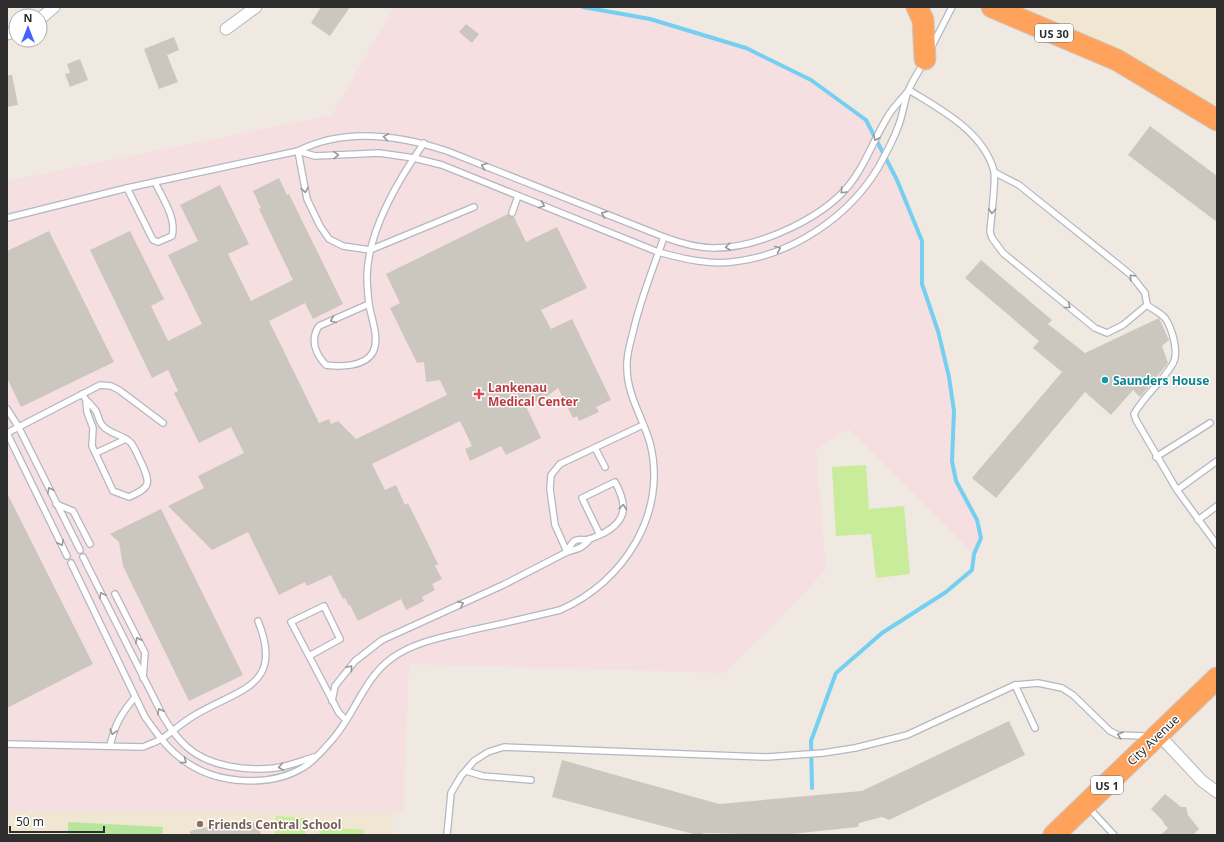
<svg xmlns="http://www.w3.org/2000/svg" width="1224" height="842" font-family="'Noto Sans',sans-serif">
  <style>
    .education { fill: #f0e6d1 }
    .medical { fill: #f5dfe0 }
    .green { fill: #b6e59e }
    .pitch { fill: #c9ec9a }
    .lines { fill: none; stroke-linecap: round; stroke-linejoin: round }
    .stream { stroke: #75cff0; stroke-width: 4 }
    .building { fill: #cbc7bf }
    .lane-casing { stroke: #b4b7c1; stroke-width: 8 }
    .street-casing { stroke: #b4b7c1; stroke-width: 13 }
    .highway-casing { stroke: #c9c9c9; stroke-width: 23 }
    .lane { stroke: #fff; stroke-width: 5.5 }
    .street { stroke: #fff; stroke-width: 11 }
    .highway { stroke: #ffa35c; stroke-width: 21 }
    .oneway { stroke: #969696 }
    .culture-dot { fill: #0f9aa8; stroke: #fff; stroke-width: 1.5 }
    .health-dot { fill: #e0444e; stroke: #fff; stroke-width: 1.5 }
    .education-dot { fill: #8d6e63; stroke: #fff; stroke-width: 1.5 }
    .labels { text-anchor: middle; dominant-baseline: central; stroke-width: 3; stroke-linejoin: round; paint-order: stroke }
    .shield { fill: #fff; stroke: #6d6d6d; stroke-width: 1 }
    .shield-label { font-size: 11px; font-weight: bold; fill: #2e2e2e }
    .culture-label { font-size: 12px; font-weight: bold; fill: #0d838f; stroke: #fff; text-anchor: start }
    .health-label { font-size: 12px; font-weight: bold; fill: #be3a42; stroke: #fff; text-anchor: start }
    .street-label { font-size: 12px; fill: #2e2e2e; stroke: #fff }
    .education-label { font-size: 12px; font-weight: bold; fill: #785e54; stroke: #fff; text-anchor: start }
  </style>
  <rect width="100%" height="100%" fill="#efe9e1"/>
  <g class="education">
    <path d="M992,7h225v113z"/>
    <path d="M7,811l386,2 -1,22h-385z"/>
  </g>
  <path class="medical" d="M394,7h189l67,12 96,29 65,32 55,40 31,60 25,61v43l16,47 11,46 5,34 -2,50 4,20 21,39 4,18 -7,16 -125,-125 -33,20 10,120 -48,52 -54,52 -315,-9 -6,149 -396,-2v-630l325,-66z"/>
  <path class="green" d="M68,822l95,5 -1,8h-94z"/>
  <g class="pitch">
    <path d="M866,465l3,44 35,-3 6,68 -34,4 -5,-44 -35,2 -4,-69z"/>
    <path d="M276,816l29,2v17h-30z"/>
    <path d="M320,827l44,3v5h-45z"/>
  </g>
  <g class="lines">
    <path class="stream" d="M583,7l67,12 96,29 65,32 55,40 31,60 25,61v43l16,47 11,46 5,34 -2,50 4,20 21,39 4,18 -7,16 -2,16 -26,22 -64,41 -46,40 -25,68 1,47"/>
  </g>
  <g class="building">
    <path d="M321,7h29l-20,29 -19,-13z"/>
    <path d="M466,24l13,10 -7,9 -13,-11z"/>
    <path d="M174,37l5,13 -12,5 11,27 -19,7 -15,-40z"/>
    <path d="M80,59l8,21 -18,7 -5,-13 5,-1 -3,-9z"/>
    <path d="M7,75h5l6,30 -11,2z"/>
    <path d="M1150,126l67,50v46l-89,-67z"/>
    <path d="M279,178l8,17 2,-1 54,110 -30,15 -8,-16 -36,18 50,102 10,-4 2,5 7,-3 18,18 91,-44 -7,-15 -14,2 -2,-20 -7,1 -27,-55 10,-5 -14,-29 122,-60 6,3 12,25 31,-15 30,61 -46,22 10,19 21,-10 39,81 -15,7 3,5 -20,9 -2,-5 -4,2 -15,-30 -16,12 -17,4 16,34 -35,17 -5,-9 -31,15 -5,-12 7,-3 -12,-25 -88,43 13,26 11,-5 9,20 3,-2 30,61 -3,2 7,13 -10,5 3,6 -13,7 2,4 -18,9 -5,-11 -43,22 -8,-16 -1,1 -4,-8 -2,1 -12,-24 -24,11 -2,-4 -26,13 -31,-63 -36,18 -44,-44 36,-18 -6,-12 46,-23 -13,-26 -32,16 -25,-50 4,-2 -10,-21 -16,8 -62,-128 40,-19 34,68 -13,7 17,35 34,-17 -34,-69 30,-14 -18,-36 40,-20 29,59 -21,10 23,47 42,-21 -34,-71 2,-1 -8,-17z"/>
    <path d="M49,231l65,131 -93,45 -14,-29v-127z"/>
    <path d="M981,260l71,60 -4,4 37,29 74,-35 10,22 -7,6 6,17 -28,34 -7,-7 -22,25 -26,-23 -89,106 -24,-20 90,-106 -29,-24 6,-7 -74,-63z"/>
    <path d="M7,493l86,171 -86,44z"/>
    <path d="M161,509l82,166 -54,26 -66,-135 -4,-24 -9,-8z"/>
    <path d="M1009,721l16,34 -136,65 -7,-3 -23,6 -1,4 -77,8 -78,-2v2h-6l-145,-38 10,-37 157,44 143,-13z"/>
    <path d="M1165,794l16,13h5l2,8 11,14 -6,6h-32l7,-7 -4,-4 -1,-3 -12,-12z"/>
    <path d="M231,822h27l3,13h-71v-4z"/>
  </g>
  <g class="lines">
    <g class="lane-casing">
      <g id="lane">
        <path d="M931,48l21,-41"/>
        <path d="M909,90c32,20 74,41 85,81 2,9 -3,48 -4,61l2,6 11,15 92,75 12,5 16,-8 24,-20 -2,-12 -14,-18 -112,-90 -25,-13"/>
        <path d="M298,151l17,5 64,-3 35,5 28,7 216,87c26,7 54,14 81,9 56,-8 110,-45 139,-93 7,-13 15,-27 20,-41 5,-12 6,-26 11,-38 4,-9 10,-18 15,-27"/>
        <path d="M298,151l9,48 13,27 9,13 14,7 27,4 104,-43"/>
        <path d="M127,188l26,52 5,2 14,-6c5,-18 -10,-38 -17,-54"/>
        <path d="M512,213l6,-17"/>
        <path d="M7,218l120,-30 171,-37c47,-24 101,-16 149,0l217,86c16,6 32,11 50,11 46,0 116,-32 141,-71 13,-19 20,-40 32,-59 5,-10 15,-19 22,-28"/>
        <path d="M369,304l-50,22c-9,13 -4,28 7,39 14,2 39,2 47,-13 7,-14 -2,-34 -4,-48 -1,-9 -2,-19 -2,-28 1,-45 31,-96 57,-133"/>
        <path d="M1147,305c5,4 14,8 18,13 7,10 15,36 7,47 -11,18 -28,31 -38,49l2,6 41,70 40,55"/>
        <path d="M82,394c4,7 10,11 14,17 2,4 3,10 6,14 8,10 21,9 29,18 4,5 7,13 10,19 10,22 10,25 -12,35l-16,-6 -21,-45 1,-18 -6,-16 -1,-11"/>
        <path d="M7,409l11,17 62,124"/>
        <path d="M7,433l93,-48 11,1 8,4 44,33"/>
        <path d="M7,433l60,123"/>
        <path d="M595,448l10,19"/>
        <path d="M96,453l30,-14"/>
        <path d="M1156,457l54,-34"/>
        <path d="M1177,490l40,-29"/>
        <path d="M56,504l17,7 17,33"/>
        <path d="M1198,520l19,-14"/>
        <path d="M567,552l-12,-27 -5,-36 1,-14 9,-11 83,-39"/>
        <path d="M567,552c2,-4 4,-8 7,-11 6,-3 10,0 15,-2 5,-1 10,-4 15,-6 24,-13 23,-29 11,-51l-33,16 18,37"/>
        <path d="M83,557l81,161c6,10 14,21 23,29 22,20 60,24 88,21 14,-2 26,-7 39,-11"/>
        <path d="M71,563l74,154c12,17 24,34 41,45 31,22 84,26 118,5 10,-6 20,-18 28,-27 23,-26 32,-62 60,-82 24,-17 53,-21 80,-28 29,-6 59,-13 88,-20 64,-28 108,-97 90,-167 -7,-25 -23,-48 -23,-75 -1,-12 3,-24 6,-36 7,-32 20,-63 31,-95"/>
        <path d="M115,594l30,59 -2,25"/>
        <path d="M309,656l31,-17 -16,-33 -33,16 48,91 7,7"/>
        <path d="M1015,685l20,43"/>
        <path d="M332,701l3,-15 20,-25 27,-21 121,-55 64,-33c10,-3 16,-4 22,-12"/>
        <path d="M7,744l136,3c6,-3 14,-5 20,-9 10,-7 20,-16 32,-23 43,-26 90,-28 63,-94"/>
        <path d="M110,746c5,-22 11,-32 25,-49"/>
        <path d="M466,771l17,5 48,4"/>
        <path d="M1089,808l25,27"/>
        <path d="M447,835l4,-42 10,-17 13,-15 14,-9 16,-5 263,10 56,-4 32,-5 52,-13 108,-50 23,-2 24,5 11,7 37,36 8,4 28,1"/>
      </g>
    </g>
    <g class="street-casing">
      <g id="street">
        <path d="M40,19l14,-12"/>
        <path d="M226,29l30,-22"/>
        <path d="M7,34l9,-3"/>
        <path d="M1159,735l43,46 15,11"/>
      </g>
    </g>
    <g class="highway-casing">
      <g id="highway">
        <path d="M917,7l6,13 2,39"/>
        <path d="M992,7l125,53 100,60"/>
        <path d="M1054,835l163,-157"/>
      </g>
    </g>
    <use href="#lane" class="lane"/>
    <use href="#street" class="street"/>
    <use href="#highway" class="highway"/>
  </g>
  <defs><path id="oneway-chevron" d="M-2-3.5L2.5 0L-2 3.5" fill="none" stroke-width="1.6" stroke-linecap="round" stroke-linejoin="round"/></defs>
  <g class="oneway">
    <use href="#oneway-chevron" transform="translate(386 137) rotate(-172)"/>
    <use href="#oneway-chevron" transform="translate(876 138) rotate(117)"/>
    <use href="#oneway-chevron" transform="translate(336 155) rotate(-3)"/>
    <use href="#oneway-chevron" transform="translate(484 166) rotate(-158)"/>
    <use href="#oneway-chevron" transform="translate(305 190) rotate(80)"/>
    <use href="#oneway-chevron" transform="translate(843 191) rotate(133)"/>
    <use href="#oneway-chevron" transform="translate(542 205) rotate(22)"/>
    <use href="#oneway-chevron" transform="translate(992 211) rotate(93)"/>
    <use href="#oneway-chevron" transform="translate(604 214) rotate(-158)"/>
    <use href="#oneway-chevron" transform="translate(728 247) rotate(173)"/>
    <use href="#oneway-chevron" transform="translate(778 249) rotate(-22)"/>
    <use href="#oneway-chevron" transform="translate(1132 277) rotate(-134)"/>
    <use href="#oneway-chevron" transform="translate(1068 306) rotate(39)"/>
    <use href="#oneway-chevron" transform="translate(333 320) rotate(157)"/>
    <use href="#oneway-chevron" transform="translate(50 490) rotate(-117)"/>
    <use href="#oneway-chevron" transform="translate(623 507) rotate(-84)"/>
    <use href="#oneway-chevron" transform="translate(61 543) rotate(64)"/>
    <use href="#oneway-chevron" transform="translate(102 595) rotate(-117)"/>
    <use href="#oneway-chevron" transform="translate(461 604) rotate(-24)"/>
    <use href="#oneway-chevron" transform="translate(138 640) rotate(-117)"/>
    <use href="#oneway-chevron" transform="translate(350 668) rotate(-50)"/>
    <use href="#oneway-chevron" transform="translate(160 711) rotate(-117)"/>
    <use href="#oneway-chevron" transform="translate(113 732) rotate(105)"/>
    <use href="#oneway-chevron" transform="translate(1120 735) rotate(-162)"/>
    <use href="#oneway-chevron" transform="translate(184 761) rotate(37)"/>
    <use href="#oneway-chevron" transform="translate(281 767) rotate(170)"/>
  </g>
  <circle class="culture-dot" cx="1105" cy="380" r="4"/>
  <path class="health-dot" d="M477 388h4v4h4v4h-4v4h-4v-4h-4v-4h4z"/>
  <circle class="education-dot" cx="200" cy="824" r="4"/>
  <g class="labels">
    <g class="shield">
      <rect x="1035" y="24" width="38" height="18" rx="3"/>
      <rect x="1091" y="776" width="32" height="18" rx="3"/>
    </g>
    <g class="shield-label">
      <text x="1054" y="33">US 30</text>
      <text x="1107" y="785">US 1</text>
    </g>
    <g class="culture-label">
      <text x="1113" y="380">Saunders House</text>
    </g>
    <g class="health-label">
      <text x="488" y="387">Lankenau<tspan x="488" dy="14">Medical Center</tspan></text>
    </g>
    <g class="street-label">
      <text transform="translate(1153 740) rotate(-44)">City Avenue</text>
    </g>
    <g class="education-label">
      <text x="208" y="824">Friends Central School</text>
    </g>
  </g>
  <rect width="1224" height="842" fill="none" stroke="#2e2e2e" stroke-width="16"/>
  <g transform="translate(28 28)"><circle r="19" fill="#ffffff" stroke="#ababab"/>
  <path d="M0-3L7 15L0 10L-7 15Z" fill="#4264fb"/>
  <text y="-6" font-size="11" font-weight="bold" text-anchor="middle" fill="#2e2e2e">N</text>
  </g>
  <path d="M10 826v6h94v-6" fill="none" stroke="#2e2e2e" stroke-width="2"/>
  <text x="16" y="826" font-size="12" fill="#2e2e2e" stroke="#ffffff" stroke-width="3" paint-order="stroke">50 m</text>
</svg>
